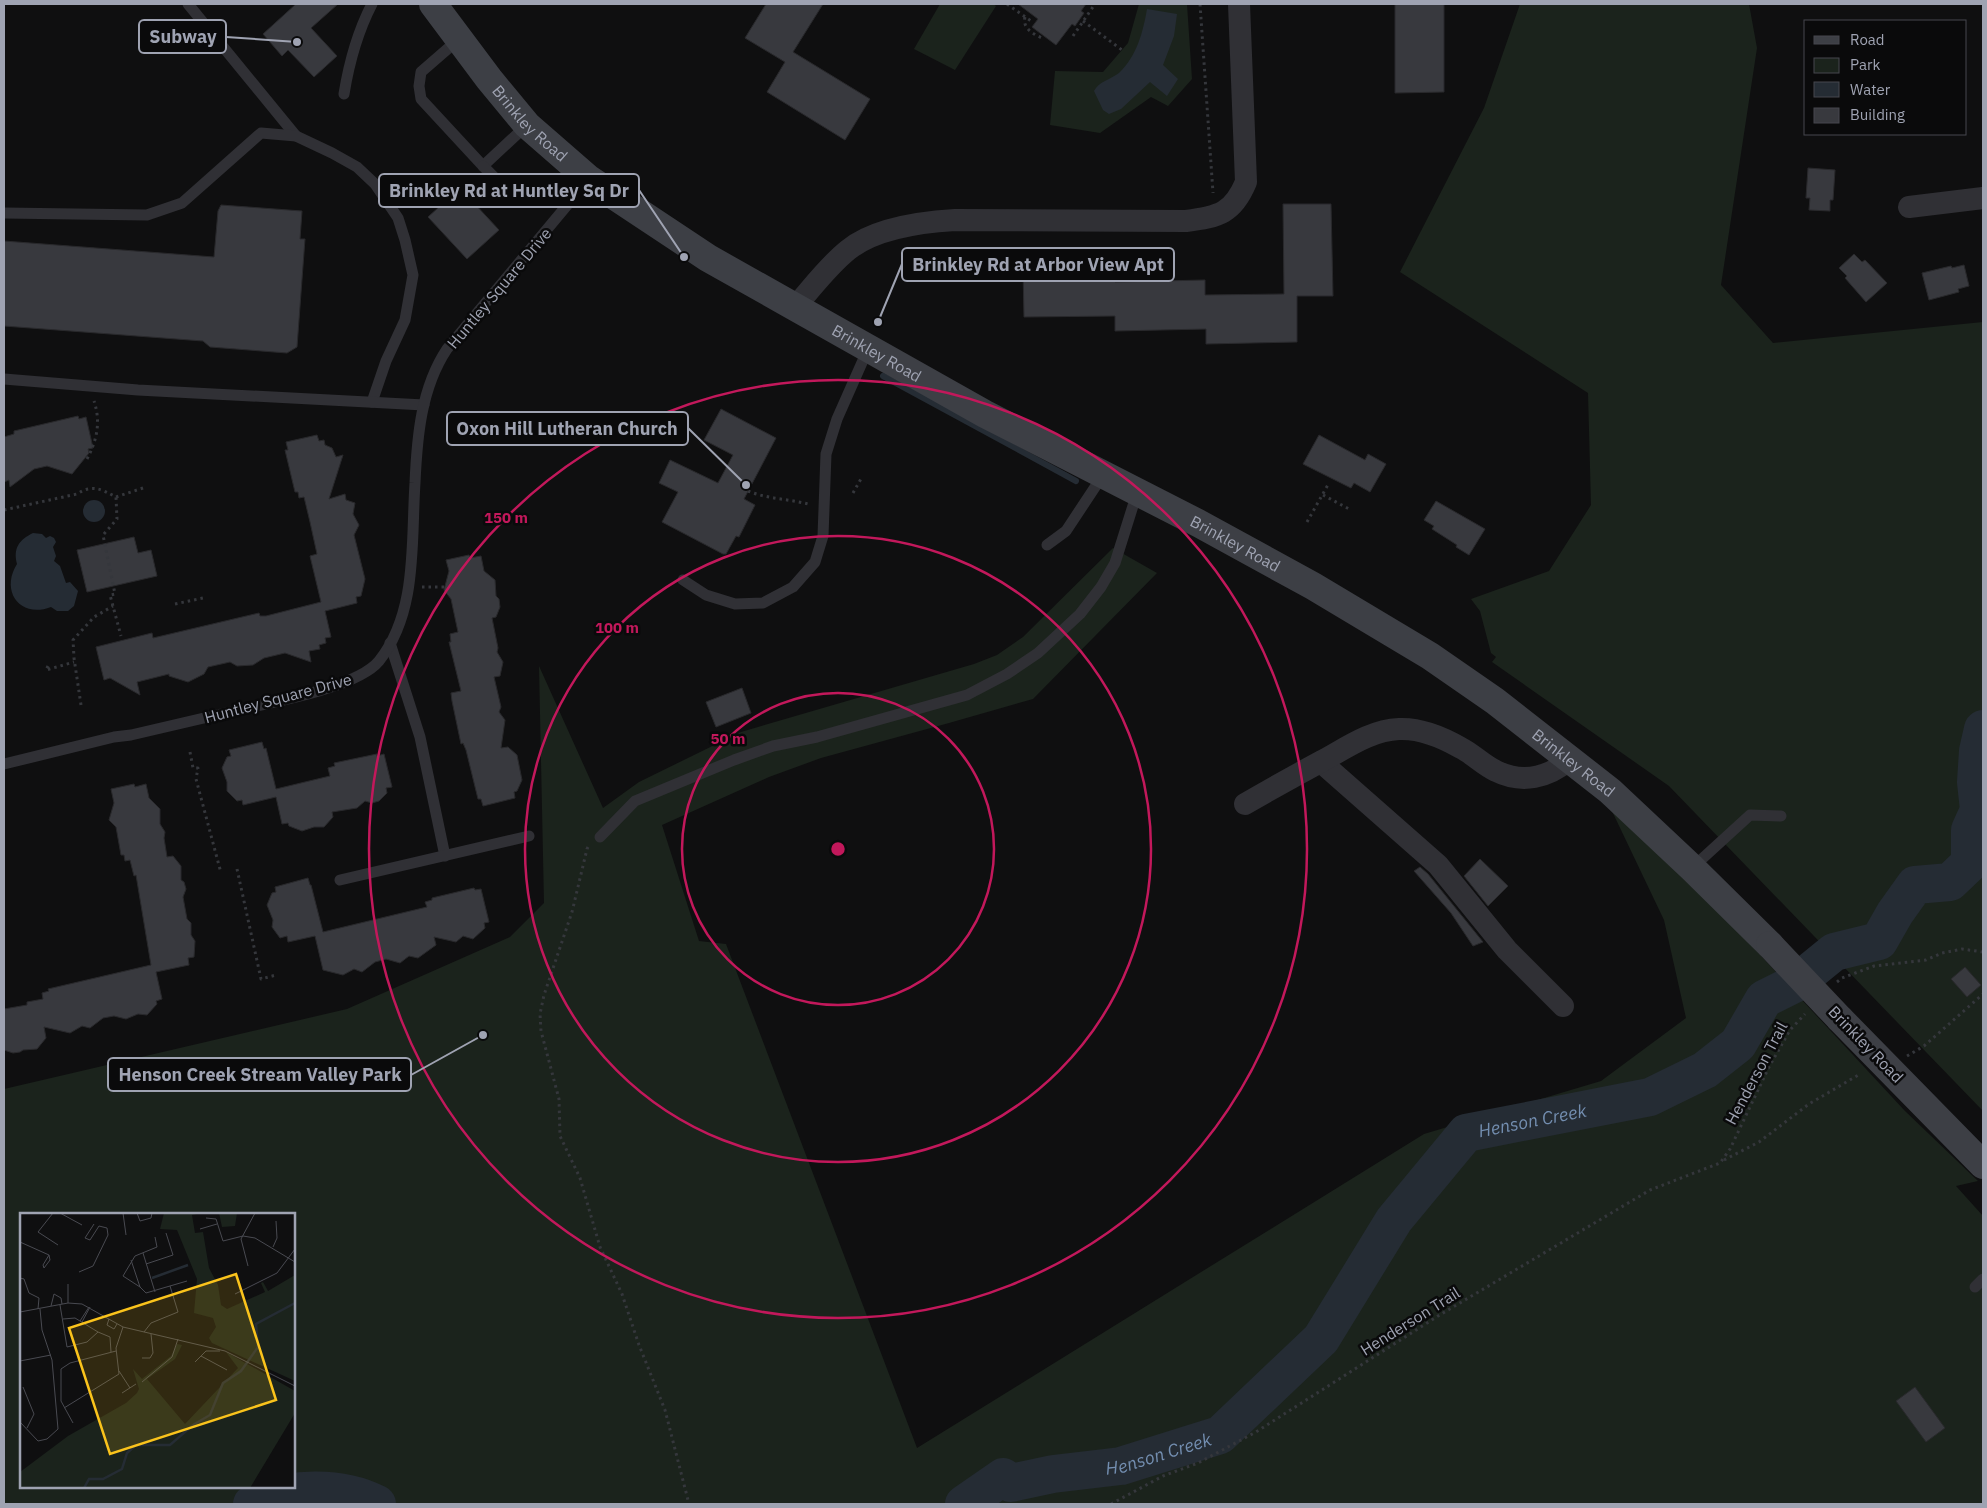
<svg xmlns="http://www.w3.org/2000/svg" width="1987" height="1508" font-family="'IBM Plex Sans',sans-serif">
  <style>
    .green { fill: #1b231c; fill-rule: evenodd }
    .water { fill: #252c34 }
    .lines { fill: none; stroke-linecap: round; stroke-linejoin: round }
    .stream { stroke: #252c34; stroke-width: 6 }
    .river { stroke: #252c34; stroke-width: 38 }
    .building { fill: #38393e; stroke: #29292c }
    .path { stroke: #35373c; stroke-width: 3; stroke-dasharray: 2.5 4; stroke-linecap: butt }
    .lane { stroke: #303035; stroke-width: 11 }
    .street { stroke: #303035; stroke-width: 22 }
    .secondary { stroke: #3d3f45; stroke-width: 28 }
    .secondary-bridge { stroke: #3d3f45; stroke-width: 28 }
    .ring { fill: none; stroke: #c2185b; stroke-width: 2.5 }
    .labels { text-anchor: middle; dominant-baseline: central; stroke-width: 5; stroke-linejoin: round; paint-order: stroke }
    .street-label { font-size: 16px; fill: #9fa3b2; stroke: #0a0a0b }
    .water-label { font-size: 18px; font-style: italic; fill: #738eb0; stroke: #0a0a0b }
    .inset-river { fill: none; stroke: #252c34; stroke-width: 2.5 }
    .inset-road { fill: none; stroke: #494a51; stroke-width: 1 }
    .view { fill: #fac31c; fill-opacity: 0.15; stroke: #fac31c; stroke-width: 2.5 }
    .inset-edge { fill: none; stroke: #9fa3b2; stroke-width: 2.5 }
    .centre { fill: #c2185b; stroke: #0a0a0b; stroke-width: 2.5 }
    .ring-label { font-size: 15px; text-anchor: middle; font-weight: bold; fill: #c2185b; stroke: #0a0a0b; stroke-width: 5; stroke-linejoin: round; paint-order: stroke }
    .leader { fill: none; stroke: #9fa3b2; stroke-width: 2 }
    .callout-dot { fill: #9fa3b2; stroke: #0a0a0b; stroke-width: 2 }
    .callout { fill: #0a0a0b; stroke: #9fa3b2; stroke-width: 2 }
    .callout-label { font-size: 18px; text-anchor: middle; font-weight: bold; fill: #9fa3b2 }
  </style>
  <rect width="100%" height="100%" fill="#0f0f10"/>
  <g class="green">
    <path d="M940,4h53l3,2 -41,64 -41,-21z"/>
    <path d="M1139,4h48l5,75 -24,27 -17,-9 -51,36 -50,-8 5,-54 48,1 25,-29z"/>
    <path d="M1520,4h229l8,44 -36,237 52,58 210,-21v789l-314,-325 -177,-124 4,-5 -5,-4 -11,-42 -9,-12 78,-28 42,-66 -3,-112 -188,-121 84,-164z"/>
    <path d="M1113,548l44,25 -124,126 -84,24 -128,35 -52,19 -107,48 37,116 27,3 191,504 507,-314 177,-53 85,-63 -22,-98 -53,-111 88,80 206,222 73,70 -22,5 27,30v288h-1979v-415l343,-80 163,-72 34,-34 -5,-237 64,142 36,-26 102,-50 233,-68 23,-9 26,-18zM21,1214h273v273h-273z"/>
  </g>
  <g class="water">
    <path d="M1147,9l30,5 -3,22 -11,29 15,14 -11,17 -17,-14 -29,27 -12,5 -6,-4 -9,-19c5,-10 16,-11 25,-18 18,-17 24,-41 28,-64z"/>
    <circle cx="94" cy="511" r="11"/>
    <path d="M33,533l9,1 4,4 4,-2 4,2 2,4 -3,5 3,9 -2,5 6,5 6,17 4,-1 8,9 -4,15 -6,5h-11l-6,-4c-31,12 -51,-16 -34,-43 -4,-16 2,-24 16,-31z"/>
  </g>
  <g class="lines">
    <path class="stream" d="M883,376l193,105"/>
    <g class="river">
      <path d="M252,1504c37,-17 88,-19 125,0"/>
      <path id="s1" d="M964,1504l39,-27 8,6 42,-9 68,-8 99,-31 101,-96 73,-119 72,-87 184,-36 55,-27 33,-26 26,-45 32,-16 38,-31 45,-11 16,-28 20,-28 35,-3 20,-19v-33l9,-20 -3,-28 2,-31 5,-22"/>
    </g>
  </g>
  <g class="building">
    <path d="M296,4h42l-27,24 26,28 -23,21 -26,-27 -6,6 -19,-22z"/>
    <path d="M766,4h57l-30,48 77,47 -25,41 -78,-48 18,-30 -40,-24z"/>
    <path d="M1018,4h68l-5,7 3,2 -9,13 -3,-2 -16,21 -24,-18 6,-8z"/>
    <path d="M1395,4h49v88l-49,1z"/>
    <path d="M1808,168l27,2 -2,30h-3v11l-21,-1 1,-12h-4z"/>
    <path d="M460,188l39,42 -32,29 -39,-42z"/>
    <path d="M1283,204h48l2,92h-36v46l-91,2v-15l-91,2v-15l-91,1 -1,-48 92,-1v14l90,-2v15l79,-1z"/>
    <path d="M221,205l81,6 -2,28h5l-8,108 -10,6 -77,-6 -7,-6 -199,-15v-85l210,16 4,-46z"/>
    <path d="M1854,254l8,8 3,-2 22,23 -21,19 -21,-24 2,-2 -8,-8z"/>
    <path d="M1964,265l5,21 -11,3 1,3 -30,8 -7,-27 29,-7 1,2z"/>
    <path d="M721,409l55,29 -32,61 11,6 -16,32 -3,-1 -10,18h-3l-61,-32 16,-30 -19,-9 11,-23 48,23 15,-28 -29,-15z"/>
    <path d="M78,416l1,3 7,-2 7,31 -5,1 1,4 -17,21 -25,-8 -13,3 -24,18 -1,-7 -5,2v-45l10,-3v-3z"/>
    <path d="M317,435l2,6 5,-1 1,5 7,3 4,9 7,-2 -14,44 16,-5 1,6 9,3 -2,11 6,11 -5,10 11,44 -4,17 -5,1 1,6 -32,8 6,26 -6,1 1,5 -7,2 1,4 -11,2 2,11 -26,-9 -21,5 -11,7 -16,1 -7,-4 -22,5 -4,7 -16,8 -19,-6v-2l-32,8 3,13 -30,-17 -6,2 -8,-33 56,-14 1,5 106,-25 1,3h6l55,-14 -11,-46 7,-2 -7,-32 -6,-25 -5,1 -1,-6h-3l-10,-42h3l-2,-8z"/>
    <path d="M1319,435l46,25 3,-6 18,10 -16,28 -16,-9 -3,5 -48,-24z"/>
    <path d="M1436,501l49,28 -16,26 -13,-8 1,-2 -25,-16 2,-3 -10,-6z"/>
    <path d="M134,537l4,16 13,-3 6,26 -70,16 -10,-42z"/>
    <path d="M469,555l1,3 11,-2 3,15 11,9 1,16 3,3 1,8 -4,10 -4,1 6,30 -1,4 6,10 -3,14 -6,1 7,30 -2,5 6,8 -4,28 7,-1 9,8 5,25 -5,11 -3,1 1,6 -32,8 -2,-7h-3l-12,-49 -3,-7 -2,1 -9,-43 -1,-8 10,-2 -12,-49h2l-1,-8 8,-2 -7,-33 -7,-9 5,-19 -3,-11z"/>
    <path d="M742,688l9,25 -35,14 -10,-25z"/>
    <path d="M262,742l2,7 2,-1 10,41 54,-13 -2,-8 7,-2 -1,-3 43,-9v2l7,-2 8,33 -6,1 1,5 -8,8 -7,2 -7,-2 -8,7 -25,4 1,5 -9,10h-10l-12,4 -13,-5 -1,-3 -6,1 -6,-27 -33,8 -1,-5 -5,1 -10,-10v-9l-5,-14 5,-11 4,-1 -2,-6z"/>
    <path d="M134,784l1,3 11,-3 3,14 11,11v15l5,8 -1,6 3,19 6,-1 8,10v14l3,2 2,7 -3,8 4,22 4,4v12l4,6 -1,16 -6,1 1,7 -33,7 6,27 -6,2 1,3 -10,11 -9,-1 -12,5 -12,-3 -11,2 -13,10 -8,-2 -12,7 -26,-6 2,11 -9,11 -14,1 -3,2 -7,1 -9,-3v-41l23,-4v-3l16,-3 -1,-6 7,-2 -1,-2 103,-24 -15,-90 -2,1 -4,-16 -5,1 -1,-6h-3l-5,-28 -7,-7 5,-17 -3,-14z"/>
    <path d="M1480,859l28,27 -20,20 -24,-30z"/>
    <path d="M1420,867l8,7 55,68 -10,4 -22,-33 -37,-42z"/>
    <path d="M308,878l2,7h1l12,47 104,-25 -2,-5 7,-2v-2l42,-10 1,2 6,-1 8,33 -5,1 1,5 -12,11 -10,-3 -7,6 -22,-5 2,8 -18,13 -9,-2 -9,7 -14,-4 -11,3 -13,10 -8,-3 -11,6 -20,-5 -8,-34 -27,6 -1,-6 -7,2 -8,-11 1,-7 -6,-15 5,-12 4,-1 -1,-5z"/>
    <path d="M1965,967l16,18 -14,12 -16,-18z"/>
    <path d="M1915,1387l30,41 -19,14 -30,-41z"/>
  </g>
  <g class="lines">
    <g class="path">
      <path d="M1007,4l24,17"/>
      <path d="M1200,4l13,189"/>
      <path d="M1025,17c-3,11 8,17 17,21"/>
      <path d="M1083,21l39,29"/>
      <path d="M1073,36l22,-32"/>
      <path d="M87,459c10,-19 14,-37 7,-58"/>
      <path d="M748,491c19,8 41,8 60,13"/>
      <path d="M853,493l9,-16"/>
      <path d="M1323,495l28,15"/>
      <path d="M116,497l30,-10"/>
      <path d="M4,510l73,-16c15,-10 24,-5 39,3l1,22 -14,16 12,59 -5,1 11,41"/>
      <path d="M1307,522l22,-39"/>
      <path d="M422,587h23"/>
      <path d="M175,604l28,-6"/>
      <path d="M48,666l-2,4 28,-8"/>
      <path d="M81,705l-7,-47 -1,-18 21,-23 19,-11"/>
      <path d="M190,752l3,16h5l-2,11 25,94"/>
      <path d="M588,847l-1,2 -15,63 -28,83 -4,19 1,17 18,68 1,37 20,42 20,69 22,47 17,51 26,65 24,94"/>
      <path d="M237,869l24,110 15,-4"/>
      <path d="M1837,982l5,-4 32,-12 52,-6 16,-7 20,-4 21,3"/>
      <path d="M1907,1056l17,-10 59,-52"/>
      <path d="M1724,1160l35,-18 50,-38 51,-30"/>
      <path d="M1111,1504l52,-28 35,-13 58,-31 182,-116 212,-126 70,-27 10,-14 39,-82 21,-37 15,-16"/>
    </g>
    <g class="lane">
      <path d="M188,4l108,132"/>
      <path d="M459,39l-38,33 -2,14 2,13 62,67 44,-41"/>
      <path d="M344,94c5,-31 13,-61 28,-90"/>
      <path d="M483,166l29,29"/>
      <path d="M4,213l143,2 35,-12 79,-70 35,3 36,17 25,14 18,17 23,34 7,22 8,35 -8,45 -19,41 -14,41"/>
      <path d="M4,379l134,11 286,15"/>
      <path d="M1047,545l19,-14 37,-56"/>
      <path d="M683,580l23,15 29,9 28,-1 30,-16 22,-25 8,-26 3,-82 11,-35 31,-70"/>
      <path d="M390,643l30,94 25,119"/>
      <path d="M4,764l110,-27 17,-2c34,-8 69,-16 103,-24 35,-8 123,-23 145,-50 39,-49 32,-119 36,-178 2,-46 6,-95 32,-134l142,-170"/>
      <path d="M600,837l35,-36 99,-41 39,-14 44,-9 150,-42 40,-21 31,-21 42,-39 21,-27 14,-24 22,-70"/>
      <path d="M1692,868l58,-53 31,1"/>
      <path d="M340,880l189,-44"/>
      <path d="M1975,1287l8,-8"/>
    </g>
    <g class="street">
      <path d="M1909,207l74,-9"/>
      <path d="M795,307c17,-19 33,-41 53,-57 27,-22 74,-28 107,-30l231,1c33,-4 47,-8 60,-39l-7,-178"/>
      <path d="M1321,762l117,103 69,85 56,56"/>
      <path d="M1245,804c26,-15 51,-29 77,-43 24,-13 49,-31 77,-32 21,-1 43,8 62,19 12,6 22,17 35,23 26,13 52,7 74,-12"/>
    </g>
    <g class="secondary">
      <path id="s2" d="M433,4l56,75 38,46 62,54 119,79 87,49 190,107 213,109 115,63 117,70 65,45 115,90 82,77 78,77"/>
      <path d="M1840,1019l143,146"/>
    </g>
    <path class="secondary-bridge" d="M1770,945l70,74"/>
  </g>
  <g class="ring">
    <circle cx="838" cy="849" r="156"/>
    <circle cx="838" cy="849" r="313"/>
    <circle cx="838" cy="849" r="469"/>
  </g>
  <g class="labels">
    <g class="street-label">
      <text stroke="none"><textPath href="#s2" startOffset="154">Brinkley Road</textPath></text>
      <text transform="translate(499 288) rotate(-50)">Huntley Square Drive</text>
      <text stroke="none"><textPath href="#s2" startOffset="572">Brinkley Road</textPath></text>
      <text stroke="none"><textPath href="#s2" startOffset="978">Brinkley Road</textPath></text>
      <text transform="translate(278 698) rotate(-15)">Huntley Square Drive</text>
      <text stroke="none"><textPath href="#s2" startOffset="1382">Brinkley Road</textPath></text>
      <text transform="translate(1866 1044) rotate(46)">Brinkley Road</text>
      <text transform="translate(1756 1073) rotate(-62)">Henderson Trail</text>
      <text transform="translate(1410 1321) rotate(-32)">Henderson Trail</text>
    </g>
    <g class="water-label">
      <text stroke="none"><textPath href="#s1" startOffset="732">Henson Creek</textPath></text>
      <text stroke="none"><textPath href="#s1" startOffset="208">Henson Creek</textPath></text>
    </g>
  </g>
  <g transform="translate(20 1213)">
    <rect width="275" height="275" fill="#0f0f10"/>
    <path d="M144,0h38l-10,2 3,18 8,-1 6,36 9,17 3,20 6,4 38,-17 -4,-9 2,-1 5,9 27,-16v106l-83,-38 -3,-5 7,-11 -3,-9 -19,-5 3,-34 -20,-49 -17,-1zM199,0h18l-2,13 -13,1zM157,131l5,1 -7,14 -28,20 38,45 53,-56 -12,-16 69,39v22l-45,75h-230v-16l48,-36 58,-33 11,-10 2,-4 -6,-20 9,10 29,-23z" fill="#1b231c"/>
    <path class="inset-river" d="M132,65l36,-13M64,275l5,-9h14l19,-10 5,-16 9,-8h34l23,-20 17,-10 13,-32 18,-12 17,-24 -2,-23 39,-21"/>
    <path class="inset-road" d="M33,0l-15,19 20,13M40,0l22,12M103,0l3,22M117,0l3,8 11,-3 1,-5M186,5l10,1 7,22 20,-5 12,2 40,24M180,16l17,-5M0,29l29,13M253,34l4,-9 -1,-17M123,40l12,39M29,42l1,5 -6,8 -1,-3zM111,47l9,27 6,6 41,-12M126,51l27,-9 -7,-22M228,53l-7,-27 14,-26M59,59l14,-6 15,-31 -1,-7 -8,-2 -9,14 -5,-2 9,-14M0,65l4,1 5,14 10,5 -1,11M120,74l-17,-11 12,-20 22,-9 -2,-10M215,81l42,-21 18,-24M48,90v-19M40,92l7,42 20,-5 11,-10 12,5 1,15M31,93l3,-12 7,4 1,6M0,99l48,-9 14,1 41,23 102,24 70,35M43,106l12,-1 23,14M89,106l-2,6 7,4 3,-5M60,108l9,-14M62,109l8,-15M124,119l7,-9 27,-11 -8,-26M181,143l26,14M122,145h8l3,-5 -2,-19M0,148l31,-6M175,149l11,-11h14M99,158l11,17M122,169l30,-25 6,-18M3,174l11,27 -7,14M102,180l14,-9M44,195l55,-34 -3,-26 7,-21M0,209l18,19 9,-2 11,-10 -6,-69 -10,-30 -2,-21M53,210l-12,-22v-32l9,-6 46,-12"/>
    <path class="view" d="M216,61l40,126 -166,54 -41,-126z"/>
    <rect width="275" height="275" class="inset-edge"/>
  </g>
  <circle cx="838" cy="849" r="8" class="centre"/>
  <g class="ring-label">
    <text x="506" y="523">150 m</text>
    <text x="617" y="633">100 m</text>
    <text x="728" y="744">50 m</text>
  </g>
  <path class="leader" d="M297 42L226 37M684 257L639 190M878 322L902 264M746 485L688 428M483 1035L411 1075"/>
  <g class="callout-dot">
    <circle cx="297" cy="42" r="5"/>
    <circle cx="684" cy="257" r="5"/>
    <circle cx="878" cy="322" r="5"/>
    <circle cx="746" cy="485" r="5"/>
    <circle cx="483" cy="1035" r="5"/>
  </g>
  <g class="callout">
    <rect x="139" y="20" width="87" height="33" rx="5"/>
    <rect x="379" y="174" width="260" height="33" rx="5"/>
    <rect x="902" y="248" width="272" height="33" rx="5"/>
    <rect x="447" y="412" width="241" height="33" rx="5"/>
    <rect x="108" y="1058" width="303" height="33" rx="5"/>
  </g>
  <g class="callout-label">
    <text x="183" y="43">Subway</text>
    <text x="509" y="197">Brinkley Rd at Huntley Sq Dr</text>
    <text x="1038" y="271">Brinkley Rd at Arbor View Apt</text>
    <text x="567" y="435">Oxon Hill Lutheran Church</text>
    <text x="260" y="1081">Henson Creek Stream Valley Park</text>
  </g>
  <rect width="1987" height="1508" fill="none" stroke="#9fa3b2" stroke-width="10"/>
  <rect x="1804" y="20" width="162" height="115" fill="#0a0a0b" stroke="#46474e"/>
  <rect x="1814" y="36" width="25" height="8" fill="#3d3f45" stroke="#46474e"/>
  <text x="1850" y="45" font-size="15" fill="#9fa3b2">Road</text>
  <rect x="1814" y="58" width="25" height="15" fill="#1b231c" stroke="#46474e"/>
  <text x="1850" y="70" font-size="15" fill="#9fa3b2">Park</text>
  <rect x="1814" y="82" width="25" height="15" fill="#252c34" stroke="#46474e"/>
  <text x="1850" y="95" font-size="15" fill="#9fa3b2">Water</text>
  <rect x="1814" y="108" width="25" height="15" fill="#38393e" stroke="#46474e"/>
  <text x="1850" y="120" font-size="15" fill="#9fa3b2">Building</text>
</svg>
